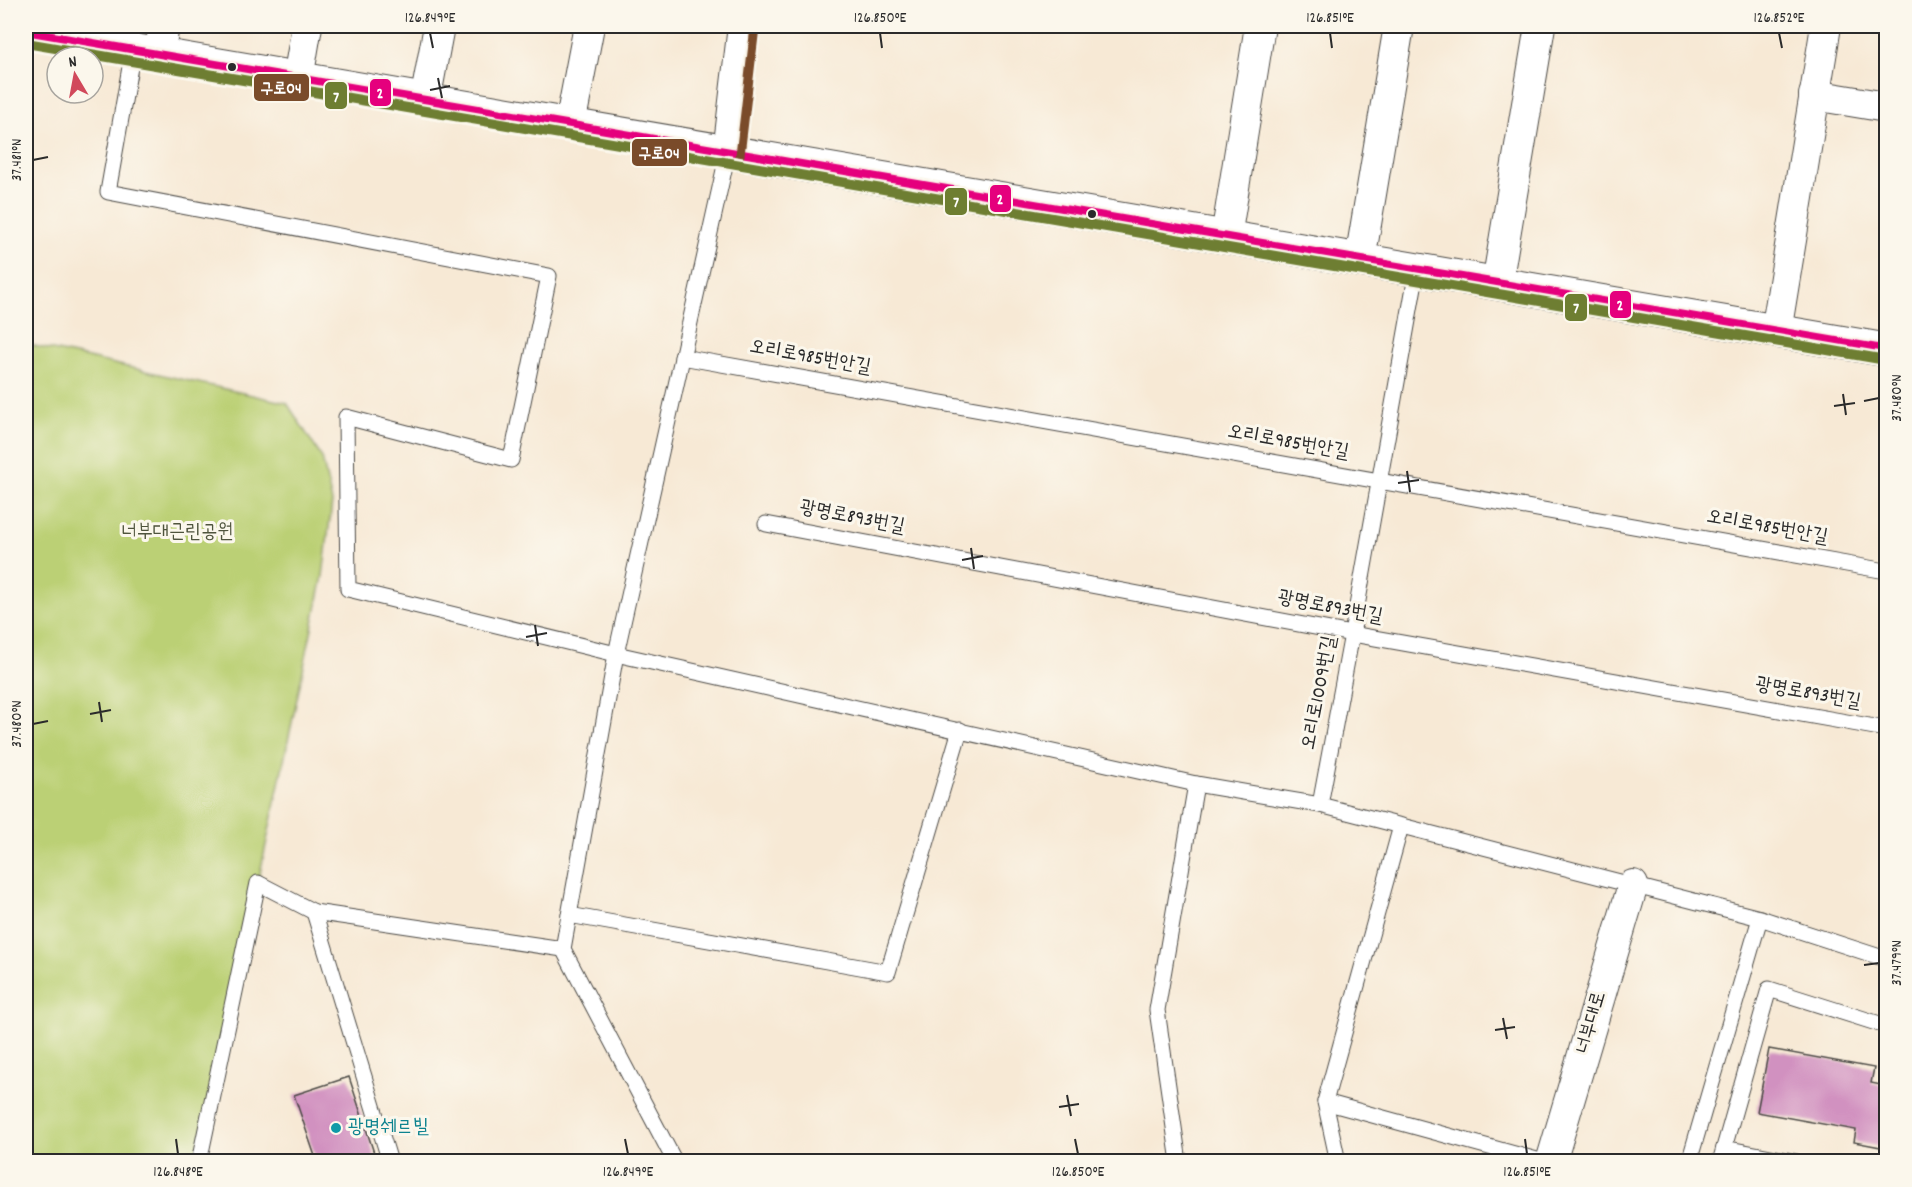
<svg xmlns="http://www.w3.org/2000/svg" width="1912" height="1187" font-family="Dekko,'Poor Story',sans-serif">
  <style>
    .green { fill: #bbd074; stroke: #737e50; stroke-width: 1.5 }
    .building { fill: #d191c0 }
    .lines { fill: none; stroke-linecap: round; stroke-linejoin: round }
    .lane-casing { stroke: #4a4844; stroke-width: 17 }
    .street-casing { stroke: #4a4844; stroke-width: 32 }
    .secondary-casing { stroke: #4a4844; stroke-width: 35 }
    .lane { stroke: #fff; stroke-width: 15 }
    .street { stroke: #fff; stroke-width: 30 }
    .secondary { stroke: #fff; stroke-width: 33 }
    .bus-1-casing { stroke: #fbf7ec; stroke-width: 14 }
    .bus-2-casing { stroke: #fbf7ec; stroke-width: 14 }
    .bus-1 { stroke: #e5007d; stroke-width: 9 }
    .bus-2 { stroke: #7a4b2a; stroke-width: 9 }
    .metro-1-casing { stroke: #fbf7ec; stroke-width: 15 }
    .metro-1 { stroke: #6e7e31; stroke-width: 10 }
    .ticks { fill: none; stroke: #2b2b2b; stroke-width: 2 }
    .bus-dot { fill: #2b2b2b; stroke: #fbf7ec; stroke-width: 2 }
    .culture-dot { fill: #0f9aa8; stroke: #fbf7ec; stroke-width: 2 }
    .labels { text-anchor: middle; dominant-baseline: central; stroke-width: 6; stroke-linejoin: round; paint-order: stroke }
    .street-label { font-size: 20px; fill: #2b2b2b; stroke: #fbf7ec }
    .park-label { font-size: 20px; fill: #4f543d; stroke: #fbf7ec }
    .culture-label { font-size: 20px; fill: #0d838f; stroke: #fbf7ec; text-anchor: start }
    .line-badge { stroke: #fbf7ec; stroke-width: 2 }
    .badge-label { font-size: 16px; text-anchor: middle; font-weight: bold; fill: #fff }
    .neatline { fill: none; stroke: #2b2b2b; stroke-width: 2 }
    .ticks-label { font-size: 15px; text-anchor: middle; fill: #2b2b2b }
  </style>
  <rect width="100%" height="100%" fill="#fbf7ec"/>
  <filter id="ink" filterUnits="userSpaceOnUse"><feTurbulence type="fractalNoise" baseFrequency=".0167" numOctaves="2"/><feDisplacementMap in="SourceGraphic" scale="12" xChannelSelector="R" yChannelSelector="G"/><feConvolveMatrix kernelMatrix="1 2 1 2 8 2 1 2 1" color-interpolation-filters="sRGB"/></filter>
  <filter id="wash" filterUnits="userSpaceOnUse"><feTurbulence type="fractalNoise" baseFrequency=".008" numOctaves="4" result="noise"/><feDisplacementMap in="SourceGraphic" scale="24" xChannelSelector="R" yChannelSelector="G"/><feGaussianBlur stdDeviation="1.35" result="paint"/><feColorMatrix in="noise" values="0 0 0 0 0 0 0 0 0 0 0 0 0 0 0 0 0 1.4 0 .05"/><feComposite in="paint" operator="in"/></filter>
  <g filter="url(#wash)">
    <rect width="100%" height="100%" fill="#f7e9d5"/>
    <path class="green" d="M26,344l261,59 35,55 10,44 -9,74 -124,585h-173z"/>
    <g id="blocks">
      <g class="building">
        <path d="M1769,1049l105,19 -3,15 15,3v62l-32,-6 2,-12 -99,-18z"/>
        <path d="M349,1077l28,85h-60l-23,-67z"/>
      </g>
    </g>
  </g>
  <g filter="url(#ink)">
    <use href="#blocks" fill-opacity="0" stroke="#4a4844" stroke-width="1.5"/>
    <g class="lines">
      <g class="lane-casing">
        <g id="lane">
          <path d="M133,50l-25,142 441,84 -38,184 -165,-43 2,172 268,65 580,130 124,21 440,113 126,41"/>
          <path d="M682,357l1204,214"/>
          <path d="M766,524l586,110 534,95"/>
          <path d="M1320,805l32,-171 65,-364"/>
          <path d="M569,915l319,57 72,-242"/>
          <path d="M1325,1102l219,60"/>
          <path d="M1724,1148l73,14"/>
          <path d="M199,1162l59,-279 56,29"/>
          <path d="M390,1162l-76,-250 249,37"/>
          <path d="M675,1162l-112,-213 53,-295 112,-502"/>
          <path d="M1179,1162l-22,-152 39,-226"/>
          <path d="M1338,1162l-13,-60 76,-276"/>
          <path d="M1689,1162l71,-244"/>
          <path d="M1720,1162l49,-173 117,37"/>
        </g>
      </g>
      <g class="street-casing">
        <g id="street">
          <path d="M159,55l5,-29"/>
          <path d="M298,79l9,-53"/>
          <path d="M1814,95l72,12"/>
          <path d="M425,101l14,-75"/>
          <path d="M570,125l19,-99"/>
          <path d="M728,152l15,-126"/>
          <path d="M1226,237l34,-211"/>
          <path d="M1360,260l39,-234"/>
          <path d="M1497,284l43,-258"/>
          <path d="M1776,332l50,-306"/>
          <path d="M1551,1162l82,-277"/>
        </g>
      </g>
      <g class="secondary-casing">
        <path id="secondary" d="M26,32l1860,318"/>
      </g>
      <use href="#lane" class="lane"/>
      <use href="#street" class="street"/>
      <use href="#secondary" class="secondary"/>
      <g class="bus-1-casing">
        <path id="bus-1" d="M26,32l1860,318"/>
      </g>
      <g class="bus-2-casing">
        <path id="bus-2" d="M26,44l702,120 8,-3 4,-6 15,-128"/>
      </g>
      <use href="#bus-1" class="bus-1"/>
      <use href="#bus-2" class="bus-2"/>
      <g class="metro-1-casing">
        <path id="metro-1" d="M26,43l1860,317"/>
      </g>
      <use href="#metro-1" class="metro-1"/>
    </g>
  </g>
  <path class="ticks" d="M430,33l3,15M880,33l2,15M1330,33l2,15M1779,33l3,15M438,78l4,20M430,90l20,-4M33,160l15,-3M1843,394l3,21M1864,401l15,-3M1834,406l21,-3M1407,471l3,21M1398,483l21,-3M971,548l3,21M962,560l21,-4M535,625l3,21M526,637l21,-4M99,702l3,20M90,714l21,-4M33,724l15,-3M1864,965l15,-2M1503,1018l4,21M1495,1030l20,-3M1067,1095l4,21M1059,1107l20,-3M176,1139l2,15M625,1139l3,15M1075,1139l3,15M1525,1139l2,15"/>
  <g class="bus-dot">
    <circle cx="232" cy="67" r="5"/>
    <circle cx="1092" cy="214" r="5"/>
  </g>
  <circle class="culture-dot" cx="336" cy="1128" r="6"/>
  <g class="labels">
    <g class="street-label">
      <text transform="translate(810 358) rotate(10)">오리로985번안길</text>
      <text transform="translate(1288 443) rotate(10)">오리로985번안길</text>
      <text transform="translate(852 518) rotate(11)">광명로893번길</text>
      <text transform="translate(1767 528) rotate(10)">오리로985번안길</text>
      <text transform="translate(1330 608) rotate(11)">광명로893번길</text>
      <text transform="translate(1320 693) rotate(-79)">오리로1009번길</text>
      <text transform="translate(1808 694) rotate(10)">광명로893번길</text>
      <text transform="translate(1592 1023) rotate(-74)">너부대로</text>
    </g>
    <g class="park-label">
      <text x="177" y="533">너부대근린공원</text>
    </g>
    <g class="culture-label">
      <text x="348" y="1128">광명쉐르빌</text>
    </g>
  </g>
  <g class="line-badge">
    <rect x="253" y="73" width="57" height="29" rx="6" fill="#7a4b2a"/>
    <rect x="369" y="78" width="23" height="29" rx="6" fill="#e5007d"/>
    <rect x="324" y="81" width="24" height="29" rx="6" fill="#6e7e31"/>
    <rect x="631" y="138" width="57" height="29" rx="6" fill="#7a4b2a"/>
    <rect x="989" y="184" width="23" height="29" rx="6" fill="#e5007d"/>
    <rect x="944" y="187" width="24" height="29" rx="6" fill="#6e7e31"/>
    <rect x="1609" y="290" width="23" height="29" rx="6" fill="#e5007d"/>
    <rect x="1564" y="293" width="24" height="29" rx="6" fill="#6e7e31"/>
  </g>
  <g class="badge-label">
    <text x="281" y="93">구로04</text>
    <text x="380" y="98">2</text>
    <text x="336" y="102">7</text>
    <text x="659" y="158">구로04</text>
    <text x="1000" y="204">2</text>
    <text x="956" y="207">7</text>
    <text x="1620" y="310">2</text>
    <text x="1576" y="313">7</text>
  </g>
  <rect width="1912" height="1187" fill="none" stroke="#fbf7ec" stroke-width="66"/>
  <g transform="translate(75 75) rotate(350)"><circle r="28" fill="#fbf7ec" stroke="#a8a59f" stroke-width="1.5"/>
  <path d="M0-4.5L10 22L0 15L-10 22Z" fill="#d1495b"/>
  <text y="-9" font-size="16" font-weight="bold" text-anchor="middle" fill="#2b2b2b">N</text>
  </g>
  <rect x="33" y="33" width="1846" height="1121" class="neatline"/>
  <g class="ticks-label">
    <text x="430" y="22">126.849°E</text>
    <text x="880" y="22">126.850°E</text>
    <text x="1330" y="22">126.851°E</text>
    <text x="1779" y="22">126.852°E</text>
    <text transform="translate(16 160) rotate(-90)" y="5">37.481°N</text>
    <text transform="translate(1896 398) rotate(-90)" y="5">37.480°N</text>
    <text transform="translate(16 724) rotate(-90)" y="5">37.480°N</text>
    <text transform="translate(1896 963) rotate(-90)" y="5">37.479°N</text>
    <text x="178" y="1176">126.848°E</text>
    <text x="628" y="1176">126.849°E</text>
    <text x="1078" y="1176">126.850°E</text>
    <text x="1527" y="1176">126.851°E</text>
  </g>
</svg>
